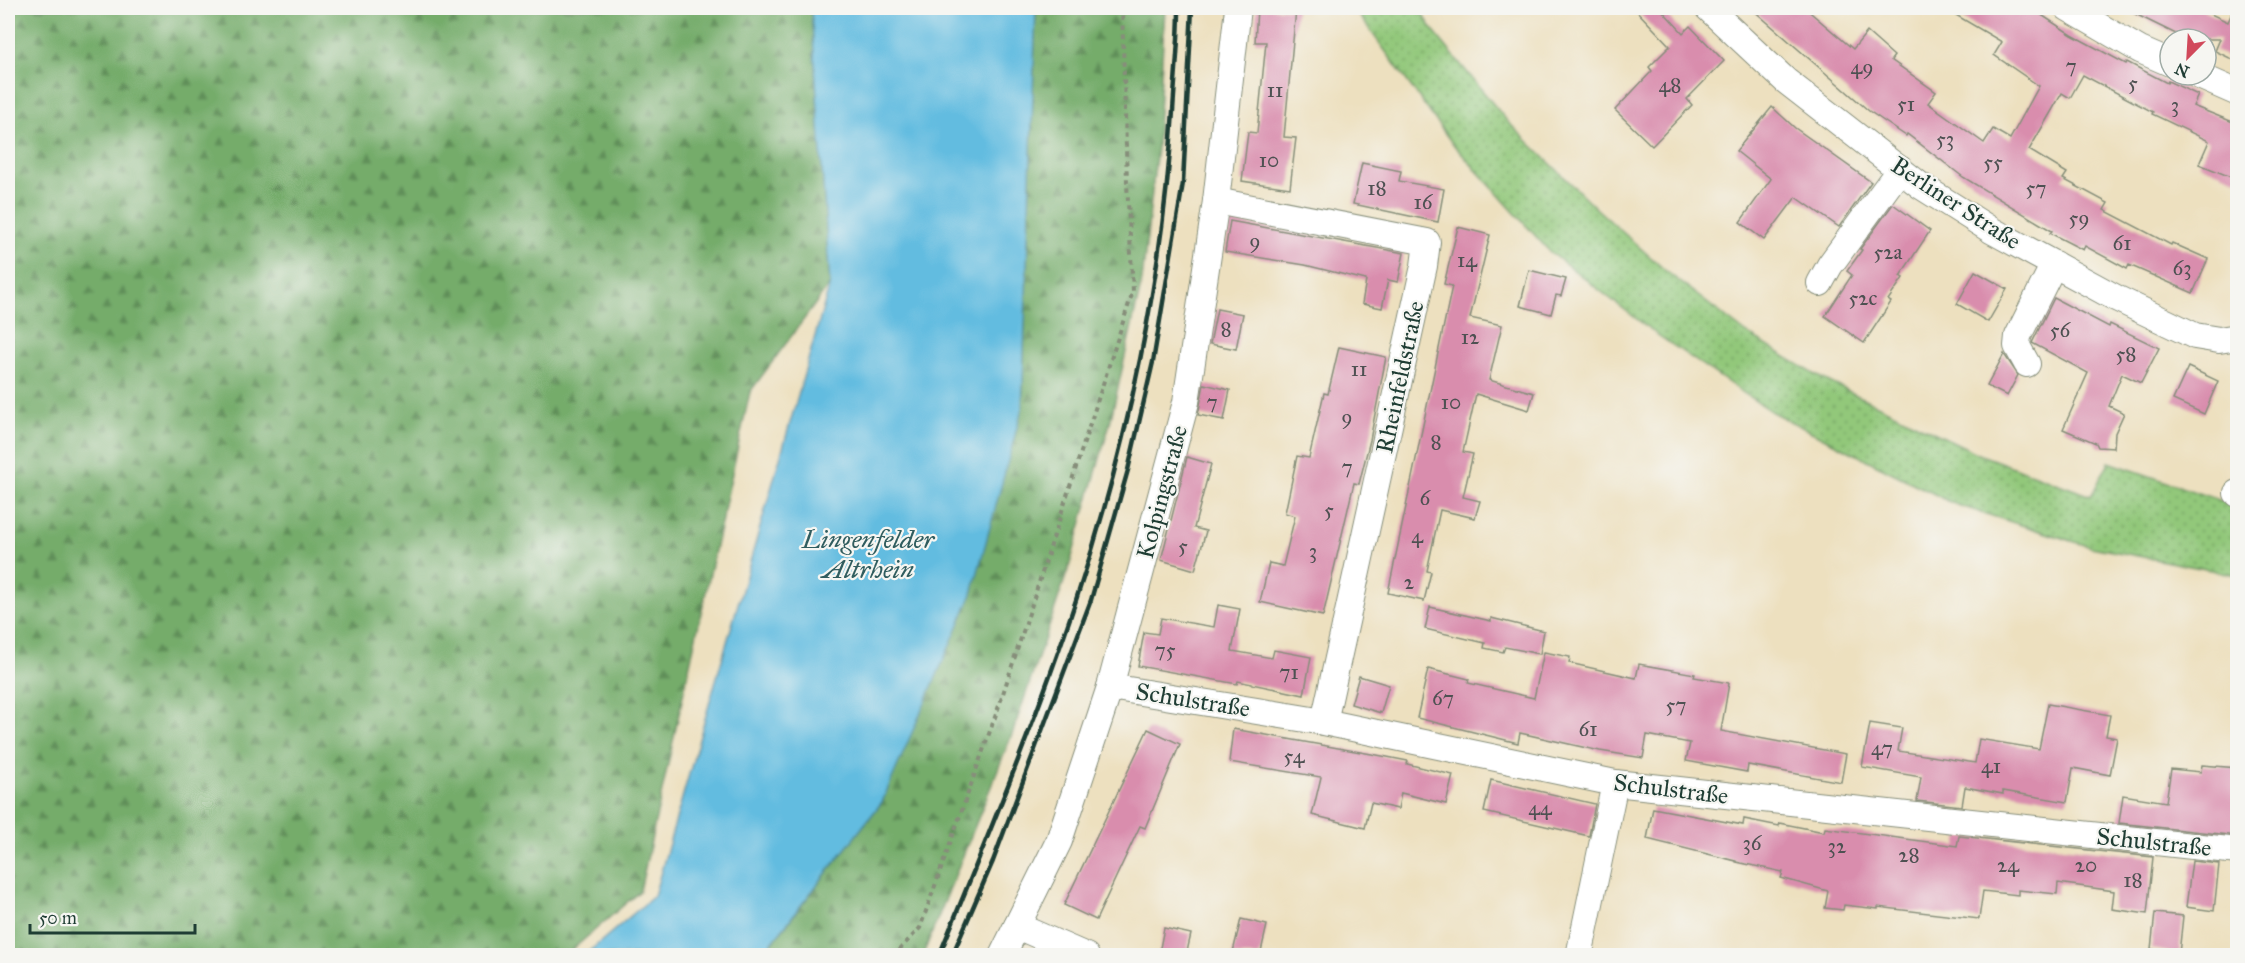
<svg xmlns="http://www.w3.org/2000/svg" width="2245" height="963" font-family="'IM FELL Great Primer',serif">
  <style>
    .grass { fill: url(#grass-dots); stroke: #588257; stroke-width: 1.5 }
    .forest { fill: url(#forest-firs); stroke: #4a744f; stroke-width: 1.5 }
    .water { fill: #62bce0; stroke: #407c8a; stroke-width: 1.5 }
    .building { fill: #d98dad }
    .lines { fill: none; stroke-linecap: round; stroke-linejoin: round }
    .minor-casing { stroke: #868e7a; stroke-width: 28 }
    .path { stroke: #868e7a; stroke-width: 4; stroke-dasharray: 4.5 4.5; stroke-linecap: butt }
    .minor { stroke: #fff; stroke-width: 26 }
    .rail { stroke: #1f3d34; stroke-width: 4.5 }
    .labels { text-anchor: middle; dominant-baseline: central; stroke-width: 4.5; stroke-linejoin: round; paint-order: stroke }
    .number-label { font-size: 21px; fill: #4e5152 }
    .street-label { font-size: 24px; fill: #1f3d34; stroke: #f6f6f2 }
    .water-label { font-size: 26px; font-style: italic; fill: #305d5f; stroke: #f6f6f2 }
  </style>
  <defs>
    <pattern id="grass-dots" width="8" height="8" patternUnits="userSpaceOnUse" patternTransform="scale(1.5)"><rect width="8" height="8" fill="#92c87a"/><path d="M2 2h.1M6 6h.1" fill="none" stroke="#77a465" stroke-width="1.8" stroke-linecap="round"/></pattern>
    <pattern id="forest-firs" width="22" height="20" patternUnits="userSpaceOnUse" patternTransform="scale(1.5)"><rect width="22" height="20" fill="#75ac6a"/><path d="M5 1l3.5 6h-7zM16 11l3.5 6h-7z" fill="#5f8d58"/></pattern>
  </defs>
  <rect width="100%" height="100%" fill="#f6f6f2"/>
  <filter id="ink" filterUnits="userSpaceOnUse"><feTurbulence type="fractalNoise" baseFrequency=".0167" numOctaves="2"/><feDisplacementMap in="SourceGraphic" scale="12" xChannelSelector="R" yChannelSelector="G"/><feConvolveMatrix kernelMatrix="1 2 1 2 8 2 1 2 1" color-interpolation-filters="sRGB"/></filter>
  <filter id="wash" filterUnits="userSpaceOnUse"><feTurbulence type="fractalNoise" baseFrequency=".008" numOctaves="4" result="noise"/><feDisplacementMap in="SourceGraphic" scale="24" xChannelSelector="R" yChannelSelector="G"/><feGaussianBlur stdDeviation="1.35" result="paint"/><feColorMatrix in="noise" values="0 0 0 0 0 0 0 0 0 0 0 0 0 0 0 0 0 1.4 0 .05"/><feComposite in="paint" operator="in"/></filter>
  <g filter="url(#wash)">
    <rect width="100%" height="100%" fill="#ede0bf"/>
    <path class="grass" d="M1354,8h65l16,25 73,89 90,88 68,61 80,62 75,45 160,77 110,41 18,-34 128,44v69l-146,-28 -137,-43 -182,-92 -116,-78 -107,-83 -97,-108z"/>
    <g class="forest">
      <path d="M8,8h803l19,276 -80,108 -110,499 -74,64h-558z"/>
      <path d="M1036,8h129l-8,140 -15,133 -32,142 -40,141 -57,168 -90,223 -161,1 120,-154 140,-393z"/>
    </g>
    <path class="water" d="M811,8h225l-14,401 -50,185 -90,208 -120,153h-177l69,-59 176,-612z"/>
    <g id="blocks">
      <g class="building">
        <path d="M1257,8l39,1 -12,128 12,1 -6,50 -48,-7 6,-49 9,1 9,-91h-11z"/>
        <path d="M1634,8h26l23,25 7,-7 34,35 -37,38 5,6 -40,41 -37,-36 37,-39 -3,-4 21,-21z"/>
        <path d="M1751,8h54l48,41 14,-17 27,24 -3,4 45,32 -8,11 56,40 9,-14 17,10 29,-53 -45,-31 8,-13 -58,-34h87l41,27 54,29 1,-2 40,21 1,-2 30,14 -5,11 45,18v56l-39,-16 10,-23 -57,-27 1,-2 -70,-37 -13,23 -8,-5 -33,57 38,23 -4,6 45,24 -4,7 67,35 1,-2 36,16 -15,34 -64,-28 -2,4 -42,-23 -2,4 -33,-17 2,-2 -89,-54 -56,-43 -1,2 -37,-25z"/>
        <path d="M2123,8h75l30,14 6,-14h4v54l-23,-11 5,-12h-34z"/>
        <path d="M1772,107l23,21 76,54 -32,45 -43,-30 -32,43 -24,-18 31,-43 -35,-28z"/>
        <path d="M1362,163l39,8 -2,10 45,8 -6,33 -85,-18z"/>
        <path d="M1893,204l37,27 -30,45 3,2 -15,22 3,2 -27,41 -39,-27 27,-41 -5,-4 15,-21 -2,-1z"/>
        <path d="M1230,221l174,32 -6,29 -10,-2 -6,28 -20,-4 4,-24 -61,-15 -80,-13z"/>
        <path d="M1458,227l32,8 -20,83 32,7 -13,55 45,13 -5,17 -53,-16 -13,58 10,2 -10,43 17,4 -5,17 -35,-8 -13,61 4,1 -7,29 -36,-8 64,-307 -8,-2z"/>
        <path d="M1529,270l37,9 -5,17 -5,-1 -5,19 -31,-8z"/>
        <path d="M1975,271l32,18 -19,33 -31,-18z"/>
        <path d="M2054,298l55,29 1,-3 49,24 -18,35 -19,-9 -13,32 15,7 -9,20 -1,15 -16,-1 -2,-4 -33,-14 25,-56 -56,-30z"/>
        <path d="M1217,309l26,5 -7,35 -26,-5z"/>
        <path d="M1339,347l47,10 -16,83 -11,44 -5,-1 -31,133 -63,-14 9,-39 14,3 12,-50 -10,-3 12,-57 12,2 15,-65 4,1z"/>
        <path d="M2004,354l14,21 -11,21 -20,-10z"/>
        <path d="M2188,367l30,14 -14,33 -31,-14z"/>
        <path d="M1204,384l26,6 -6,30 -26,-5z"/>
        <path d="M1187,457l24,7 -17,64 12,3 -11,39 -34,-10z"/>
        <path d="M1218,605l22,4 -8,42 40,7 2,-8 37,7 -7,38 -66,-14 -1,3 -99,-18 6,-34 14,2 3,-16 53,9z"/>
        <path d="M1430,607l61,14v-3l53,13 -4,23 -35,-7 -2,5 -19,-4 1,-5 -60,-14z"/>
        <path d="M1544,652l26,5 -1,6 67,15 3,-14 56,10 -1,3 35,6 -8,48 125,23 -5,28 -93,-17 -1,7 -61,-11 4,-18 -43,-8 -4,23 -43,-7 -80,-18 -2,10 -101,-25 11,-49 41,10 -1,4 66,15z"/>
        <path d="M1359,676l30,9 -8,28 -30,-9z"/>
        <path d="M2048,704l62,11 -4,21 11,2 -7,37 -37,-7 -6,34 -64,-11v3l-38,-7 -3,19 -45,-5 4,-24 -59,-10 8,-44 32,5 -4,23 77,12 4,-24 60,10z"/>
        <path d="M1148,729l32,15 -35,84 -5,-2 -44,94 -32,-15z"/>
        <path d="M1233,729l144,26 31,6 -1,3 46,11 -7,29 -45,-11 -3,16 -27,-6 -6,25 -53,-13 9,-38 -92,-15z"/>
        <path d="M2202,765l36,3v68l-119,-13 4,-28 43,7 5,-33 30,3z"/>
        <path d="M1491,780l104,24 -6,32 -105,-24z"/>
        <path d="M1653,808l90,17 1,-6 35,7 1,-3 44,9 1,-4 132,18 2,-10 194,21 -6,57 -35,-5 2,-18 -56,-8 -1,11 -39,-4v5l-35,-4 -4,28 -101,-12v2l-34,-4 -1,5 -18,-2 3,-17 -47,-13 2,-6 -47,-10v-1l-89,-22z"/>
        <path d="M2192,861l27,3 -5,47 -28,-4z"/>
        <path d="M2155,913l28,3 -4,38 -28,-5z"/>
        <path d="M1241,919l26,6 -7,31h-28z"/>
        <path d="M1164,928l27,6 -5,22 -27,-3z"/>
      </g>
    </g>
  </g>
  <g filter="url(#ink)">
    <use href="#blocks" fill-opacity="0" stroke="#868e7a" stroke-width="1.5"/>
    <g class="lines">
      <g class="minor-casing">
        <g id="minor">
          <path d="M1708,8l78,73 135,105 70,44 125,68 79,38 24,4 19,-3"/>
          <path d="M2068,8l72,42 30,13"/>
          <path d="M2197,75l41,18"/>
          <path d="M1216,201l211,41 -3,24 -100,456"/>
          <path d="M1820,283l10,-18 70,-96"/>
          <path d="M2027,364l-10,-18 1,-10 36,-72"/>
          <path d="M2237,493l1,1"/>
          <path d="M1110,687l214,35 291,61 623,68"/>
          <path d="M1017,926l69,30"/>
          <path d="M1002,956l57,-115 51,-154 76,-285 30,-201 22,-193"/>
          <path d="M1579,956l36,-173"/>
        </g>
      </g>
      <path class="path" d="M893,956l27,-28 80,-225 133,-412 -6,-108 -5,-175"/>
      <use href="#minor" class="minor"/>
      <g class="rail">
        <path d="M939,956c48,-118 97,-235 137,-356 52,-156 87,-325 97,-489 2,-34 6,-69 6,-103"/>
        <path d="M952,956l41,-95 98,-261 37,-130 25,-108 30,-179 9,-175"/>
      </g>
    </g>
  </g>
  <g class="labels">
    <g class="number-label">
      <text x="2071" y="66">7</text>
      <text x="1862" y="67">49</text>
      <text x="2133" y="83">5</text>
      <text x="1670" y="85">48</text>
      <text x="1275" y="90">11</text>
      <text x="1906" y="104">51</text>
      <text x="2175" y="105">3</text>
      <text x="1945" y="139">53</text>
      <text x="1269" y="160">10</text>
      <text x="1993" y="162">55</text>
      <text x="1377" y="188">18</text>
      <text x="2036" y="188">57</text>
      <text x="1423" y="202">16</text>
      <text x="2079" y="218">59</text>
      <text x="1255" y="241">9</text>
      <text x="2122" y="243">61</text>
      <text x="1888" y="252">52a</text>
      <text x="1467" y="260">14</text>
      <text x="2182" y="268">63</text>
      <text x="1863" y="298">52c</text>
      <text x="1226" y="329">8</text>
      <text x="2060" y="330">56</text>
      <text x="1470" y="337">12</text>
      <text x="2126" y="354">58</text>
      <text x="1359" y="369">11</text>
      <text x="1212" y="402">7</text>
      <text x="1451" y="402">10</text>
      <text x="1347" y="417">9</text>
      <text x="1436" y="442">8</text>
      <text x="1347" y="467">7</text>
      <text x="1425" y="498">6</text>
      <text x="1329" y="510">5</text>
      <text x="1417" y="536">4</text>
      <text x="1183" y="546">5</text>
      <text x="1313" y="551">3</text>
      <text x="1409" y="582">2</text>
      <text x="1165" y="650">75</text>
      <text x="1289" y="672">71</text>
      <text x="1443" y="698">67</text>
      <text x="1676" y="705">57</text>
      <text x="1588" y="729">61</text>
      <text x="1882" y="748">47</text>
      <text x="1294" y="756">54</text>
      <text x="1991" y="766">41</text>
      <text x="1540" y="808">44</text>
      <text x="1752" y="843">36</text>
      <text x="1837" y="846">32</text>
      <text x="1909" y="855">28</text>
      <text x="2008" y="865">24</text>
      <text x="2086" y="865">20</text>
      <text x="2133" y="880">18</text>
    </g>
    <g class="street-label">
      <text transform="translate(1956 203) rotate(33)">Berliner Straße</text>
      <text transform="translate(1400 377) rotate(-78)">Rheinfeldstraße</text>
      <text transform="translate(1162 492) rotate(-75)">Kolpingstraße</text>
      <text transform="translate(1193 700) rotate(9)">Schulstraße</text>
      <text transform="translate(1671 789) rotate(7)">Schulstraße</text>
      <text transform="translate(2154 842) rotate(6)">Schulstraße</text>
    </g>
    <g class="water-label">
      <text x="868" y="539">Lingenfelder<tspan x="868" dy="30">Altrhein</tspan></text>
    </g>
  </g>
  <rect width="2245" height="963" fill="none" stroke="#f6f6f2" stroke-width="30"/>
  <g transform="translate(2188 57) rotate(204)"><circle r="28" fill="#f6f6f2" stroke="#a0aca6" stroke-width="1.5"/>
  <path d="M0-4.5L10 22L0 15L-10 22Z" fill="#d1495b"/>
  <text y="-9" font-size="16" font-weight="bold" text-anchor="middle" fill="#1f3d34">N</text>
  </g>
  <path d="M30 924v9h165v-9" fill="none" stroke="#1f3d34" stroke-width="3"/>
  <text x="39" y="924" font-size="18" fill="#1f3d34" stroke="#f6f6f2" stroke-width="4.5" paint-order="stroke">50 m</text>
</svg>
